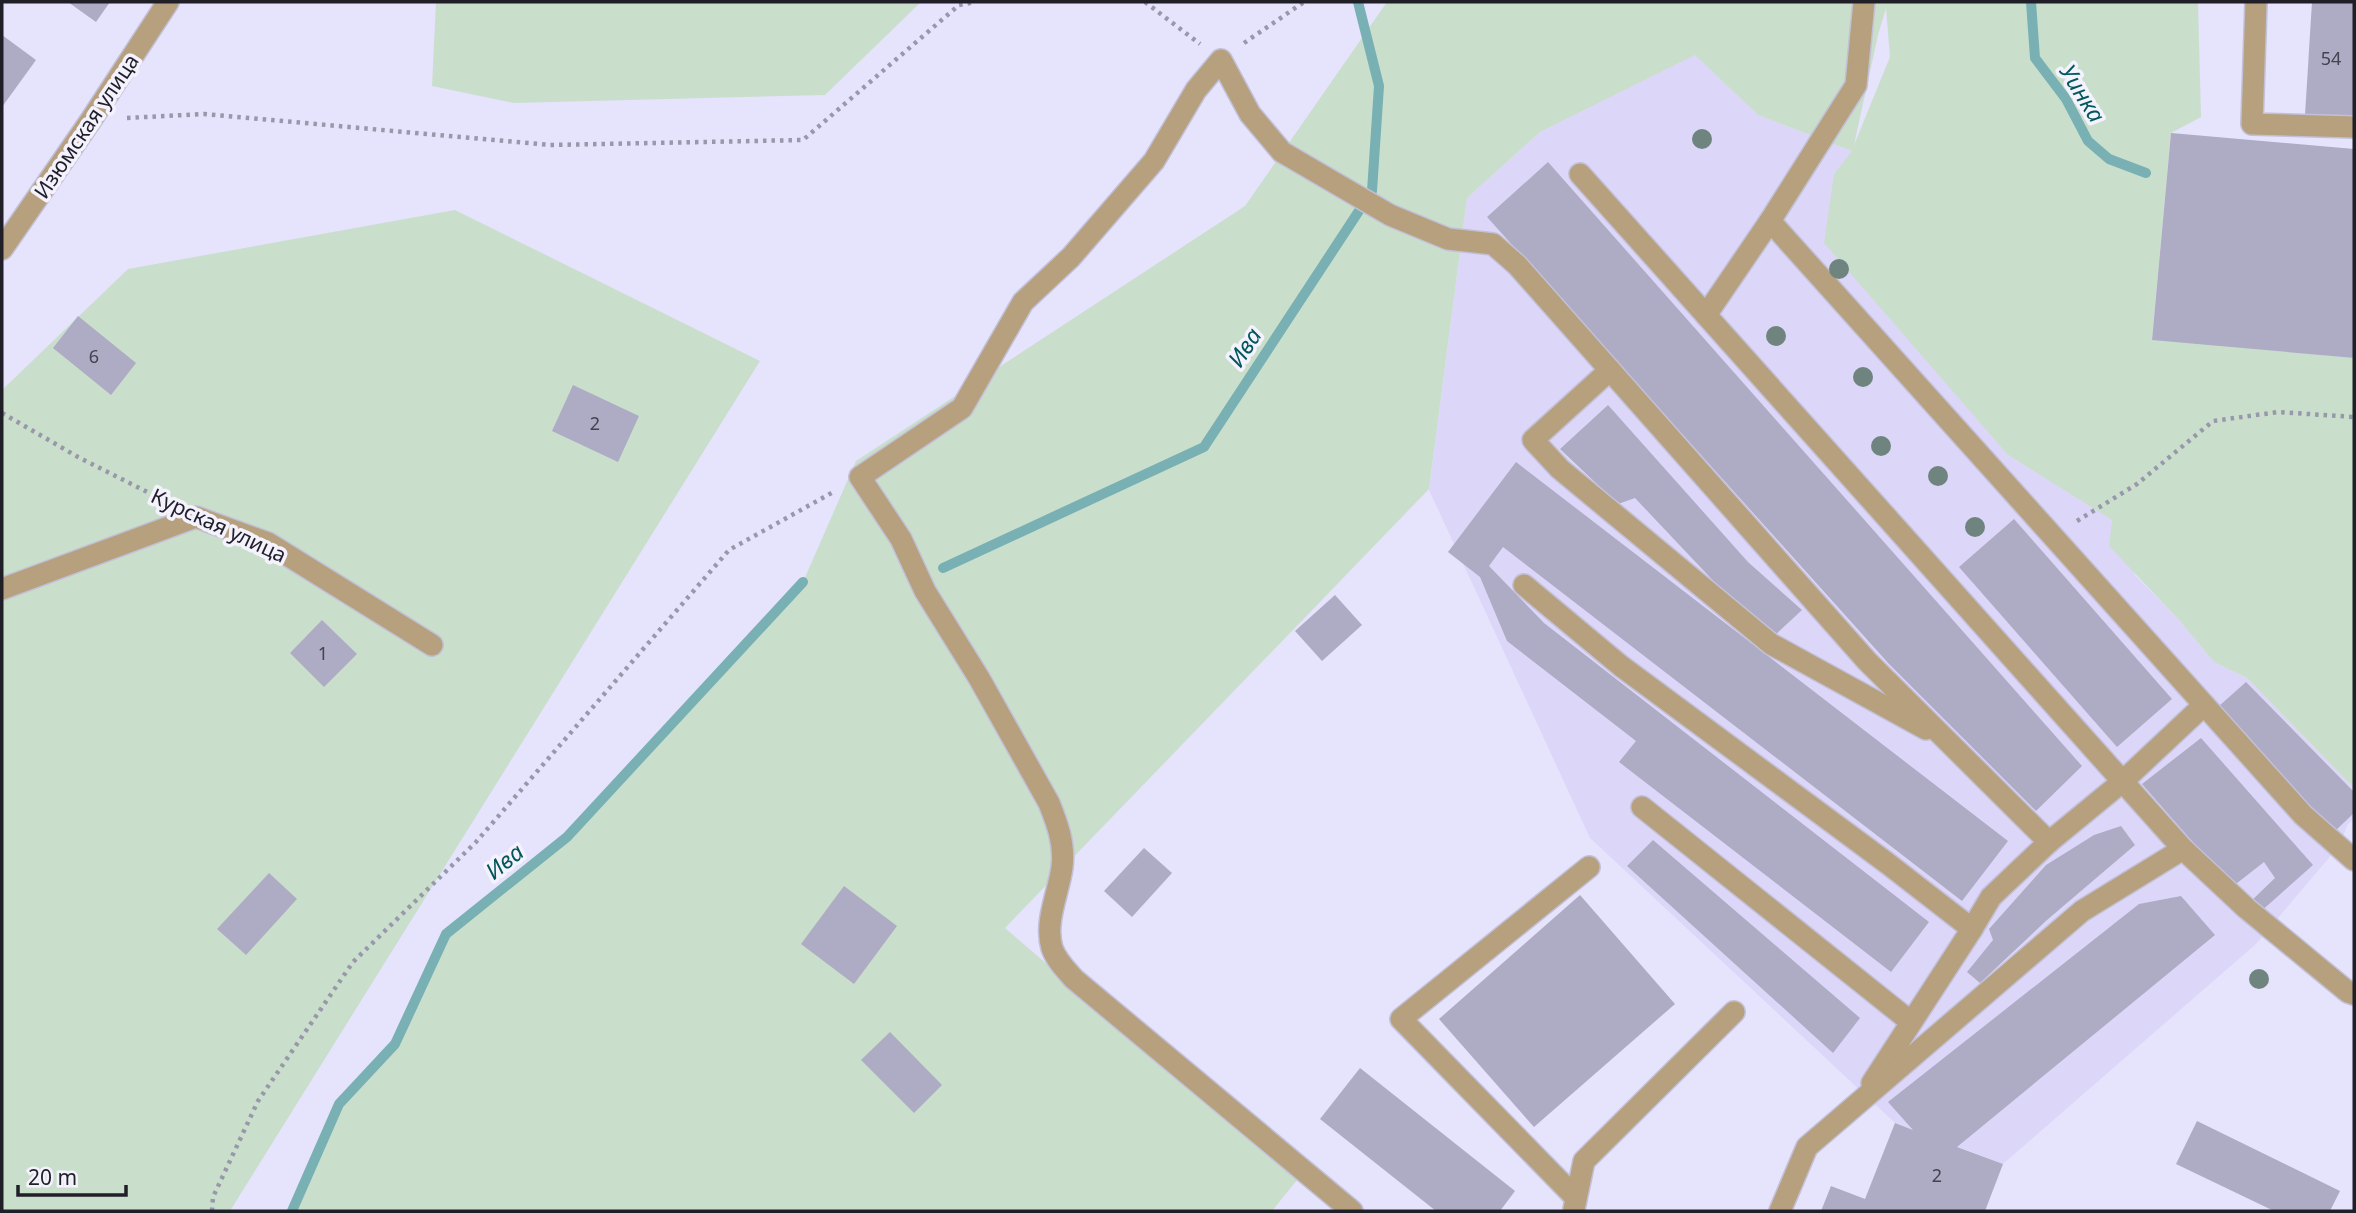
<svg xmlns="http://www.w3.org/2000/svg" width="2356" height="1213" font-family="'Noto Sans',sans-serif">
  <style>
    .built { fill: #dcd7f8 }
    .green { fill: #c9dfcc; fill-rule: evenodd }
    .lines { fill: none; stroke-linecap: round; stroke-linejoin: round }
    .stream { stroke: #78b0b4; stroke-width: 10 }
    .building { fill: #aeabc4 }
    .minor-casing { stroke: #c2c0d7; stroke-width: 24 }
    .path { stroke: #9997aa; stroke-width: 4.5; stroke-dasharray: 3.5 5; stroke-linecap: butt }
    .minor { stroke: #b6a07e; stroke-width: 21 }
    .tree { fill: #6f847e }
    .labels { text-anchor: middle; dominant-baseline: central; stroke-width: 7; stroke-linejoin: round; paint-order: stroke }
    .number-label { font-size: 18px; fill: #44424f }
    .street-label { font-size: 21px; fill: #201f28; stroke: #f4f2fd }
    .water-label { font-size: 23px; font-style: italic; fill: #02575c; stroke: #f4f2fd }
  </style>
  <rect width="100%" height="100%" fill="#e6e3fd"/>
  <path class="built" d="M1695,54l63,61 94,36 156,304 105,65 22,55 44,45 35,42 33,16 107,110v30l-6,6 -9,22 -83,98 -253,220 -108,-41 -305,-285 -161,-348 38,-292 73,-66z"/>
  <g class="green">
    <path d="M436,2h485l-96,93 -311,8 -82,-17z"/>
    <path d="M1387,2h811l3,115 -30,16 -19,206 202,19v430l-107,-110 -33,-16 -35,-42 -70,-74 3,-26 -104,-65 -184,-212 10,-69 18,-23 -94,-36 -63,-60 -155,77 -73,66 -38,291 -424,439 292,252 -25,31h-980l47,-107 56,-60 51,-110 121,-97 236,-255 53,-121 389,-255zM1886,8l4,49 -36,88 24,-110z"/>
    <path d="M455,210l305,151 -530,850h-228v-821l126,-121z"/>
  </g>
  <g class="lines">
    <g class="stream">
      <path d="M2031,2l4,56 31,41 22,42 21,18 37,14"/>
      <path d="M943,568l261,-121 168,-256 7,-105 -21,-84"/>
      <path d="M292,1211l47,-107 56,-60 51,-110 121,-97 236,-255"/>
    </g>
  </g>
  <g class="building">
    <path d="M68,2h42l-14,20z"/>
    <path d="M2312,2h42v115l-49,-2z"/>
    <path d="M2,35l34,25 -34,47z"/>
    <path d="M2171,133l183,16v209l-202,-18z"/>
    <path d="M1548,162l534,604 -46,45 -147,-147 -402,-447z"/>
    <path d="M78,316l58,47 -25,32 -58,-47z"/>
    <path d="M573,385l66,31 -21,46 -66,-31z"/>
    <path d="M1608,405l140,157 54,48 -29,27 -51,-47 -87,-92 -17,6 -58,-55z"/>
    <path d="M1516,462l492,379 -46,60 -459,-354 -14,19 55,57 385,299 -38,50 -272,-210 17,-21 -129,-100 -27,-64 -32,-25z"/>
    <path d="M2014,519l158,180 -55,48 -158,-180z"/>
    <path d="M1335,595l27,30 -40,36 -27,-30z"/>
    <path d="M322,620l35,34 -33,33 -34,-34z"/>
    <path d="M2246,682l108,110v21l-21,20 -114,-127z"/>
    <path d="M2201,738l112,127 -54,48 -10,-10 26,-25 -11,-16 -32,25 -90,-103z"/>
    <path d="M2121,826l14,19 -88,75 -67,63 -13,-11 26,-32 -4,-11 57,-64 48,-30z"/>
    <path d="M1653,840l207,178 -27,35 -206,-187z"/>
    <path d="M1144,848l28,25 -40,44 -28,-26z"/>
    <path d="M269,873l28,26 -51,56 -29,-26z"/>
    <path d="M844,886l53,40 -43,58 -53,-40z"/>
    <path d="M1580,895l95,109 -141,123 -95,-108z"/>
    <path d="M2181,896l34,39 -258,212 46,17 -18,47h-164l10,-25 34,13 30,-76 18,7 -25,-28 251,-198z"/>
    <path d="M890,1032l52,53 -28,28 -53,-53z"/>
    <path d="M1360,1068l155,123 -15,20h-64l-116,-92z"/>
    <path d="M2197,1121l143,70 -10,20h-56l-98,-47z"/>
  </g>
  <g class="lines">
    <g class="minor-casing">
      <g id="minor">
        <path d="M2256,2l-4,122 102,3"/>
        <path d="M1580,174l603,675 63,59 102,84 6,2"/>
        <path d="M1770,221l533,594 51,45"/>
        <path d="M2,249l89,-129 77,-118"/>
        <path d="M1706,315l64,-94 86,-136 8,-83"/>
        <path d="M1610,370l-77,70 27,29 211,175 155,85"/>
        <path d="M1524,585l97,81 266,197 85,66 19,-32 58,-55"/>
        <path d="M2,589l194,-72 72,26 164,102"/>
        <path d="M1642,807l269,215"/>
        <path d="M1872,1083l100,-154"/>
        <path d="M1576,1198l-175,-179 188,-152"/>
        <path d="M1574,1209l10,-48 150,-149"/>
        <path d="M1352,1211l-278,-232c-8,-9 -18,-19 -22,-31 -8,-26 7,-56 10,-81 3,-23 -5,-44 -13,-64l-70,-125 -54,-87 -24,-52 -41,-62 102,-69 61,-106 48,-45 83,-96 42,-71 25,-30 29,54 32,38 108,63 58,24 45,5 24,21 350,396 182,181 73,-60 82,-77"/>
        <path d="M1780,1211l27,-64 275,-236 101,-62"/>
      </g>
    </g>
    <g class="path">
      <path d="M1145,2l55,42"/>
      <path d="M1244,43l60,-41"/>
      <path d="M127,118l77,-4 346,31 253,-5 156,-135 17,-3"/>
      <path d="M2,413l76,44 83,42"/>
      <path d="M2077,521l60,-37 76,-63 65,-9 76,5"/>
      <path d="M212,1211l1,-14 45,-96 95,-139 123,-120 253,-292 106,-59"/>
    </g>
    <use href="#minor" class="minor"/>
  </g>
  <g class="tree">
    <circle cx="1702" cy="139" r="10"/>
    <circle cx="1839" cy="269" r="10"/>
    <circle cx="1776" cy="336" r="10"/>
    <circle cx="1863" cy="377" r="10"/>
    <circle cx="1881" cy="446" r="10"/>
    <circle cx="1938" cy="476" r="10"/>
    <circle cx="1975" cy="527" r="10"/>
    <circle cx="2259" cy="979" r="10"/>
  </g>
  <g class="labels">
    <g class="number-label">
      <text x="2331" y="58">54</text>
      <text x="94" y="356">6</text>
      <text x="595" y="423">2</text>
      <text x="323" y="653">1</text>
      <text x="1937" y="1175">2</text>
    </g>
    <g class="street-label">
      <text transform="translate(86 126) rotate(-56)">Изюмская улица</text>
      <text transform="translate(219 525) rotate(25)">Курская улица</text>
    </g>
    <g class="water-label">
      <text transform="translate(2083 93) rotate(58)">Уинка</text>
      <text transform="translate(1244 347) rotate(-57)">Ива</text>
      <text transform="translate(504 861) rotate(-39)">Ива</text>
    </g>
  </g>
  <rect width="2356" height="1213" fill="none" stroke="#201f28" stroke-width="7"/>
  <path d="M18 1185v10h108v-10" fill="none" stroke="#201f28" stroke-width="3.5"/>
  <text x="28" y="1185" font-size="21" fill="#201f28" stroke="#f4f2fd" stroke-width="5" paint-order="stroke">20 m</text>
</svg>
